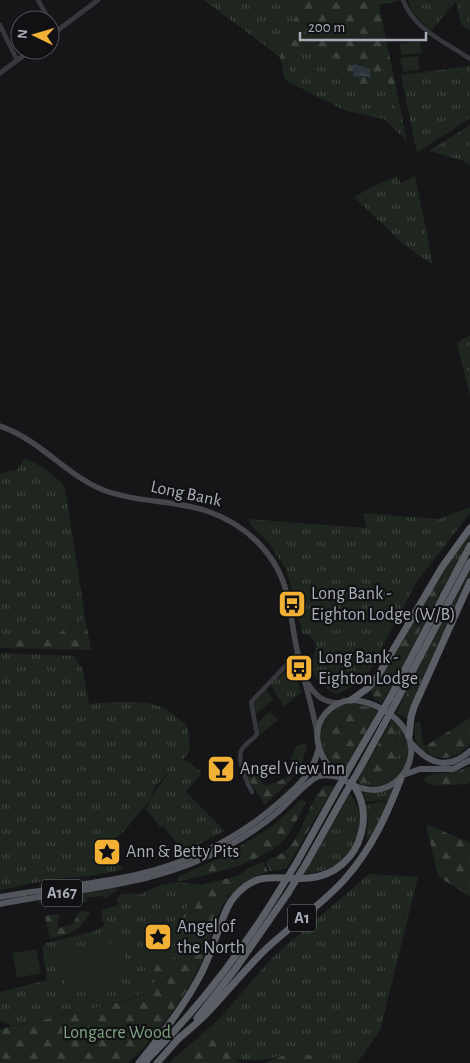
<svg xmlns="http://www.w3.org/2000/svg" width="470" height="1063" font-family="'Alegreya Sans',sans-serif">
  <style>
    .grass { fill: url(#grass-tufts) }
    .forest { fill: url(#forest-firs) }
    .garden { fill: #1e261f }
    .water { fill: url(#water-ripples) }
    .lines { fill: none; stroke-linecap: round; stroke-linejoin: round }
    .minor { stroke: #37383d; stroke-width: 4.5 }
    .tertiary { stroke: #37383d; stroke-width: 5 }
    .secondary { stroke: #45474d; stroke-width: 5.5 }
    .primary { stroke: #53555c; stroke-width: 6 }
    .trunk { stroke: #5b5e65; stroke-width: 7 }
    .trunk-bridge { stroke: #5b5e65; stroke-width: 7 }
    .labels { text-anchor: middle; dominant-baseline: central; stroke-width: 4.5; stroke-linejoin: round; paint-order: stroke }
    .shield { fill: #111113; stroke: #7b7e86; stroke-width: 1 }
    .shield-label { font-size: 16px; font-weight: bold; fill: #a8adb8 }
    .street-label { font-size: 18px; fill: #a8adb8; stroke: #111113 }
    .poi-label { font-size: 18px; fill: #a8adb8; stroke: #111113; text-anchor: start }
    .park-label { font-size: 18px; fill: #7fa381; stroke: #111113 }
  </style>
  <defs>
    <pattern id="grass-tufts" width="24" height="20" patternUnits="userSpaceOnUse" patternTransform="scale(1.25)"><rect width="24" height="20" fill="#1e261f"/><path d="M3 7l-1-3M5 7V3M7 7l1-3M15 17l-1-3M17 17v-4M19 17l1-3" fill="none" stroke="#3c433d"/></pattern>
    <pattern id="forest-firs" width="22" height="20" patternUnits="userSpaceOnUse" patternTransform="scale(1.25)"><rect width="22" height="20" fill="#1e261f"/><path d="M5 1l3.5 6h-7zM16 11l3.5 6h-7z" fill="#3c433d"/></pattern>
    <pattern id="water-ripples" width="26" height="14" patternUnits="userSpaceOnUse" patternTransform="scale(1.25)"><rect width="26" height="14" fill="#2c353c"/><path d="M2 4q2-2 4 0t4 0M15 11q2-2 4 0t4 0" fill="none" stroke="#485056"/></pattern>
  </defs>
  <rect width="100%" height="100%" fill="#161618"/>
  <g class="grass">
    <path d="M204,0h98l-22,57z"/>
    <path d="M408,0h62v31l-9,-7 -5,-23 -25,30 -18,-18z"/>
    <path d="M300,42l48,21 29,17 10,-1 18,60 -21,-20 -38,-8 -61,-31z"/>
    <path d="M470,66v52l-53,35 -16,-78z"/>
    <path d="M470,125v40l-6,-4 -35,-10z"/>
    <path d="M397,176l4,7 14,-7 18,89 -30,-21 -49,-47 22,-12z"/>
    <path d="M470,335v61l-13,-53z"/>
    <path d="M25,458c15,7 29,16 40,29l20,130c-14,14 -56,34 -73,16l-12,1v-160l13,-4 3,1z"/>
    <path d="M470,507v6l-54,70 -48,91 -20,15 -12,5c-12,-6 -25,-16 -24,-31 1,-6 4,-13 4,-20l-7,-8 -7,-2 -7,-36 -10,-29 -17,-26 -18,-18 -1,-5 117,9 -3,-15 76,6z"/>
    <path d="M470,534v6l-52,98 1,-8c5,-4 23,-39 25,-47 2,-4 1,-7 0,-12l-5,5v-1z"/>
    <path d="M470,569v8l-63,142 -7,-4 8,-4 36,-79h-5l-27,57 -11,14h-1z"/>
    <path d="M0,653l74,3 9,14 6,34c19,-2 56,-5 74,4 9,4 17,12 25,19l2,24 -7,9 5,1 14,12 -16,19 39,39 -41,21 -21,-26 -3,1 -14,-18 9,-18 14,-18 -13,12 -7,16 -23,28 -20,18 17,23 -34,6 -36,3 -53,11z"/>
    <path d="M288,670h6l7,22 -17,15 -14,-23z"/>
    <path d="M348,703l20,3 10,5 -1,1c-21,-11 -28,-4 -44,11v6l8,39 3,2 -2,3c-28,-21 -30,-57 6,-70z"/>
    <path d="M392,720c2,3 6,5 9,8 6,7 8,17 7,26 -5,24 -21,36 -46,31v-1l8,-3h7c23,-18 18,-31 19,-56z"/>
    <path d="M420,722l2,17 4,11 -2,3c-9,-8 -10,-19 -9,-30z"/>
    <path d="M394,787l-5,14 -9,-1 -14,2 -4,-9h17z"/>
    <path d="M350,794c18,20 8,54 -12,69 -10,7 -22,10 -34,11z"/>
    <path d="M377,802l11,1 -14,30 -8,7 2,-20 -2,-15z"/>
    <path d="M369,874l49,3 -38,154 -23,32h-29l-31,-13c-22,9 -42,13 -65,8l-14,-38 54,-62z"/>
    <path d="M178,882l22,3 -20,35h2l14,-12 4,5 -14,34 -15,13 -8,17 -4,-25 -9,-4 -6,-16 -3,8 12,28 3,13 -18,15 -49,14 -78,16 -11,-6v-28l47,-12 -5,-33 4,-4 46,-11 12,-6 -3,-16 17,-5v-3l-2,-2 5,-6 15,-1 2,2 20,-9z"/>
  </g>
  <g class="forest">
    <path d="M302,0h97v1l-20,4 28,136 -2,-2 -18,-60 -10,1 -11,6h-16l-2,-23 -47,-20 -16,37 -5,-23z"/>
    <path d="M449,565h2c-7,17 -13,32 -22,48 -4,6 -4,12 -10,17l-1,8 -36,65 -9,-5 -2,-7 68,-115z"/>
    <path d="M448,615l2,1v2l-42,93 -8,4 -4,-2 12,-20 4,-4 15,-33z"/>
    <path d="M85,617l6,33 -91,-2v-14l13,-1c15,18 58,-2 72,-16z"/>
    <path d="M356,706l10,1 11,5 -33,58c-14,-11 -13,-26 -11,-41 0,-4 0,-9 2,-13 4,-7 14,-6 21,-10z"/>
    <path d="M470,718v26c-11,12 -24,18 -40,11l-5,-9z"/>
    <path d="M392,720l5,7 -2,15 2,7h2c-2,11 -10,24 -20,30 -2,2 -16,4 -19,5l-2,-4z"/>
    <path d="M305,743l2,3 -8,26 -34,33 -18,-28 -2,-8 4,-6c7,7 10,15 15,23 13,-4 27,-7 31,-22l-5,-5 7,-13z"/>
    <path d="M470,766v16l-3,2 -33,2 -11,-6c11,-12 30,-3 47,-14z"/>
    <path d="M323,786h11l-48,83 -16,2 -4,-10c6,-3 12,-5 18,-9 17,-12 24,-48 39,-66z"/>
    <path d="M302,799l4,4c-7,12 -13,27 -22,37 -21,23 -76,34 -106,42v-5l52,-24 45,-29z"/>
    <path d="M426,824l44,19v54l-32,-21z"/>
    <path d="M264,862l4,10c-59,19 -48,58 -73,103 -15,29 -43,66 -67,88h-128v-34l89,-19 49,-13 18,-16 -3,-13 -12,-28 2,-8 7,16 9,4 5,10v13l7,-15 15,-13 14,-34 -4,-5 -14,12h-2l20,-35 38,-9 12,-9z"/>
    <path d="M80,911l10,1c-11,21 -19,21 -40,27l-5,-23 14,-2 -1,14 14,-3z"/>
    <path d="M218,1020l14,38 9,5h-72z"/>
    <path d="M297,1050l31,13h-64z"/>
  </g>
  <g class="garden">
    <path d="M419,41l3,12 -20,2 -3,-11z"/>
    <path d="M418,56l2,13 -17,3 -3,-14z"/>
    <path d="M266,690l7,10 -18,15 -2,-12z"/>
    <path d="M270,711l8,9 -18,15 -3,-12z"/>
    <path d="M116,888l1,2 -12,9 -3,-3 -16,2 2,3 -4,1 -2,-3 -16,2 2,3h-4l-2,-3 -15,2v4l-11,-6z"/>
    <path d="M122,941l7,37 -63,11 -7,-37z"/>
    <path d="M36,949l5,24 -24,5 -5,-25z"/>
  </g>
  <path class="water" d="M354,64l16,5v7l3,3 -6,-3 -13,1 -2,-10z"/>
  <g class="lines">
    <g class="minor">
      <path d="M38,0l11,20"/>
      <path d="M403,0c11,30 43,42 67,59"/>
      <path d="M50,21l7,10"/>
      <path d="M0,25l17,35"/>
      <path d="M252,792c-5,-9 -16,-34 -10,-43 4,-6 11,-9 15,-15l-6,-32 47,-49"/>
    </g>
    <g class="tertiary">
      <path d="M50,36l48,-36"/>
      <path d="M0,73l31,-23"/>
    </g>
    <g class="secondary">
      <path d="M0,426c41,14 66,50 106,65 33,12 68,9 101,20 38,13 71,43 80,84 5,19 6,40 11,59 6,26 14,52 19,78"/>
      <path d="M308,684c9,13 15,18 31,19"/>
    </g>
    <g class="primary">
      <path d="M351,700c31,1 70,29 58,63 -4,11 -10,18 -20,23 -37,19 -92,-37 -64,-72 7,-8 16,-13 26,-14z"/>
      <path d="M411,743c18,21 37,28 59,8"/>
      <path d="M403,775l17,-6h33l17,-9"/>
      <path d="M0,897c45,-8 91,-12 136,-22 52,-12 104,-37 145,-74 18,-16 33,-29 38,-54"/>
      <path d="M0,904c78,-16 157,-17 228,-58 18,-10 35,-21 51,-35 9,-8 29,-31 40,-35 7,-2 16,0 23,2"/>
    </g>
    <g class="trunk">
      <path d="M390,698l80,-152"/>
      <path d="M351,700l17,-12 8,-9 66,-112 28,-39"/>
      <path d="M396,702l74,-140"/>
      <path d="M409,736l2,-19 3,-10 56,-125"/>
      <path d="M351,765l25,-43"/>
      <path d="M359,770l24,-44"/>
      <path d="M297,862l37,-67"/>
      <path d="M307,862l34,-61"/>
      <path d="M197,1018l39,-50 52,-75"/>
      <path d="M177,1040c10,-9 22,-18 31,-28 20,-21 38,-44 59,-64 25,-23 54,-43 77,-68 27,-30 43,-65 57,-102"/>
      <path d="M139,1063c23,-29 46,-58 63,-91 5,-11 10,-23 14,-35 6,-14 9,-30 19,-41 24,-28 45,-15 74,-18 25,-2 46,-20 52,-44 5,-17 2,-33 -6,-47"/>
      <path d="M144,1063c52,-52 97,-110 135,-172"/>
      <path d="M157,1063l23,-26"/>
    </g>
    <g class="trunk-bridge">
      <path d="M376,722l14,-24"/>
      <path d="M383,726l13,-24"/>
      <path d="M334,795l17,-30"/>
      <path d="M341,801l18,-31"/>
      <path d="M279,891l18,-29"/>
      <path d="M288,893l19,-31"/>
    </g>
  </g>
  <defs>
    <g id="bus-square" transform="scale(1.4375)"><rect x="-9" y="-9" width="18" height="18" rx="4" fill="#f2b134" stroke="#111113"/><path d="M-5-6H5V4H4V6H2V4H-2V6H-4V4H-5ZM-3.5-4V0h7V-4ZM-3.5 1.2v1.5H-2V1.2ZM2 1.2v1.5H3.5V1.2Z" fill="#111"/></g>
    <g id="bar-square" transform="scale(1.4375)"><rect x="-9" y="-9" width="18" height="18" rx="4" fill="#f2b134" stroke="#111113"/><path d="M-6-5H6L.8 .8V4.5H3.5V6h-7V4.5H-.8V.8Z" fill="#111"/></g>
    <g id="sight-square" transform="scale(1.4375)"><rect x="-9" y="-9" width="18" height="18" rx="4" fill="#f2b134" stroke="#111113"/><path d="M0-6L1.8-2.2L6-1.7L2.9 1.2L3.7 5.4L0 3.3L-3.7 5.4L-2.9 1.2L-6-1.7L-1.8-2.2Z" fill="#111"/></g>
  </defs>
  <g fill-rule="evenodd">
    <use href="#bus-square" x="292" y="604"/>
    <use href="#bus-square" x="299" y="668"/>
    <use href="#bar-square" x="221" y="769"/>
    <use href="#sight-square" x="107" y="852"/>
    <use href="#sight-square" x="158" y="937"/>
  </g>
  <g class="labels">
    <g class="shield">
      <rect x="42" y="879.5" width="40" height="27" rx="4"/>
      <rect x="288" y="904.5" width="28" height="27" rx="4"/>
    </g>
    <g class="shield-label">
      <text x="62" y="893">A167</text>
      <text x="302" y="918">A1</text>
    </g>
    <g class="street-label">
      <text transform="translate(186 494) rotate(12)">Long Bank</text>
    </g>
    <g class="poi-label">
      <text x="311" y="594">Long Bank -<tspan x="311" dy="21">Eighton Lodge (W/B)</tspan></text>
      <text x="318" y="658">Long Bank -<tspan x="318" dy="21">Eighton Lodge</tspan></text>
      <text x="240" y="769">Angel View Inn</text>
      <text x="126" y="852">Ann &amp; Betty Pits</text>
      <text x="177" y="927">Angel of<tspan x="177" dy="21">the North</tspan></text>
    </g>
    <g class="park-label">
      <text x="117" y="1033">Longacre Wood</text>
    </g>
  </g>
  <g transform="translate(35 35) rotate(275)"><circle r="24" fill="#111113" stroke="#4d4f55"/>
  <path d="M0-4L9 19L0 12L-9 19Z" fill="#f2b134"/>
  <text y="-8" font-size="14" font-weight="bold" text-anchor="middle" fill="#a8adb8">N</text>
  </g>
  <path d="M300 32v8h126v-8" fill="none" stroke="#a8adb8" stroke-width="2.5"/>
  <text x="308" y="32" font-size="15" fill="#a8adb8" stroke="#111113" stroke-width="4" paint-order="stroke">200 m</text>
</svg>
